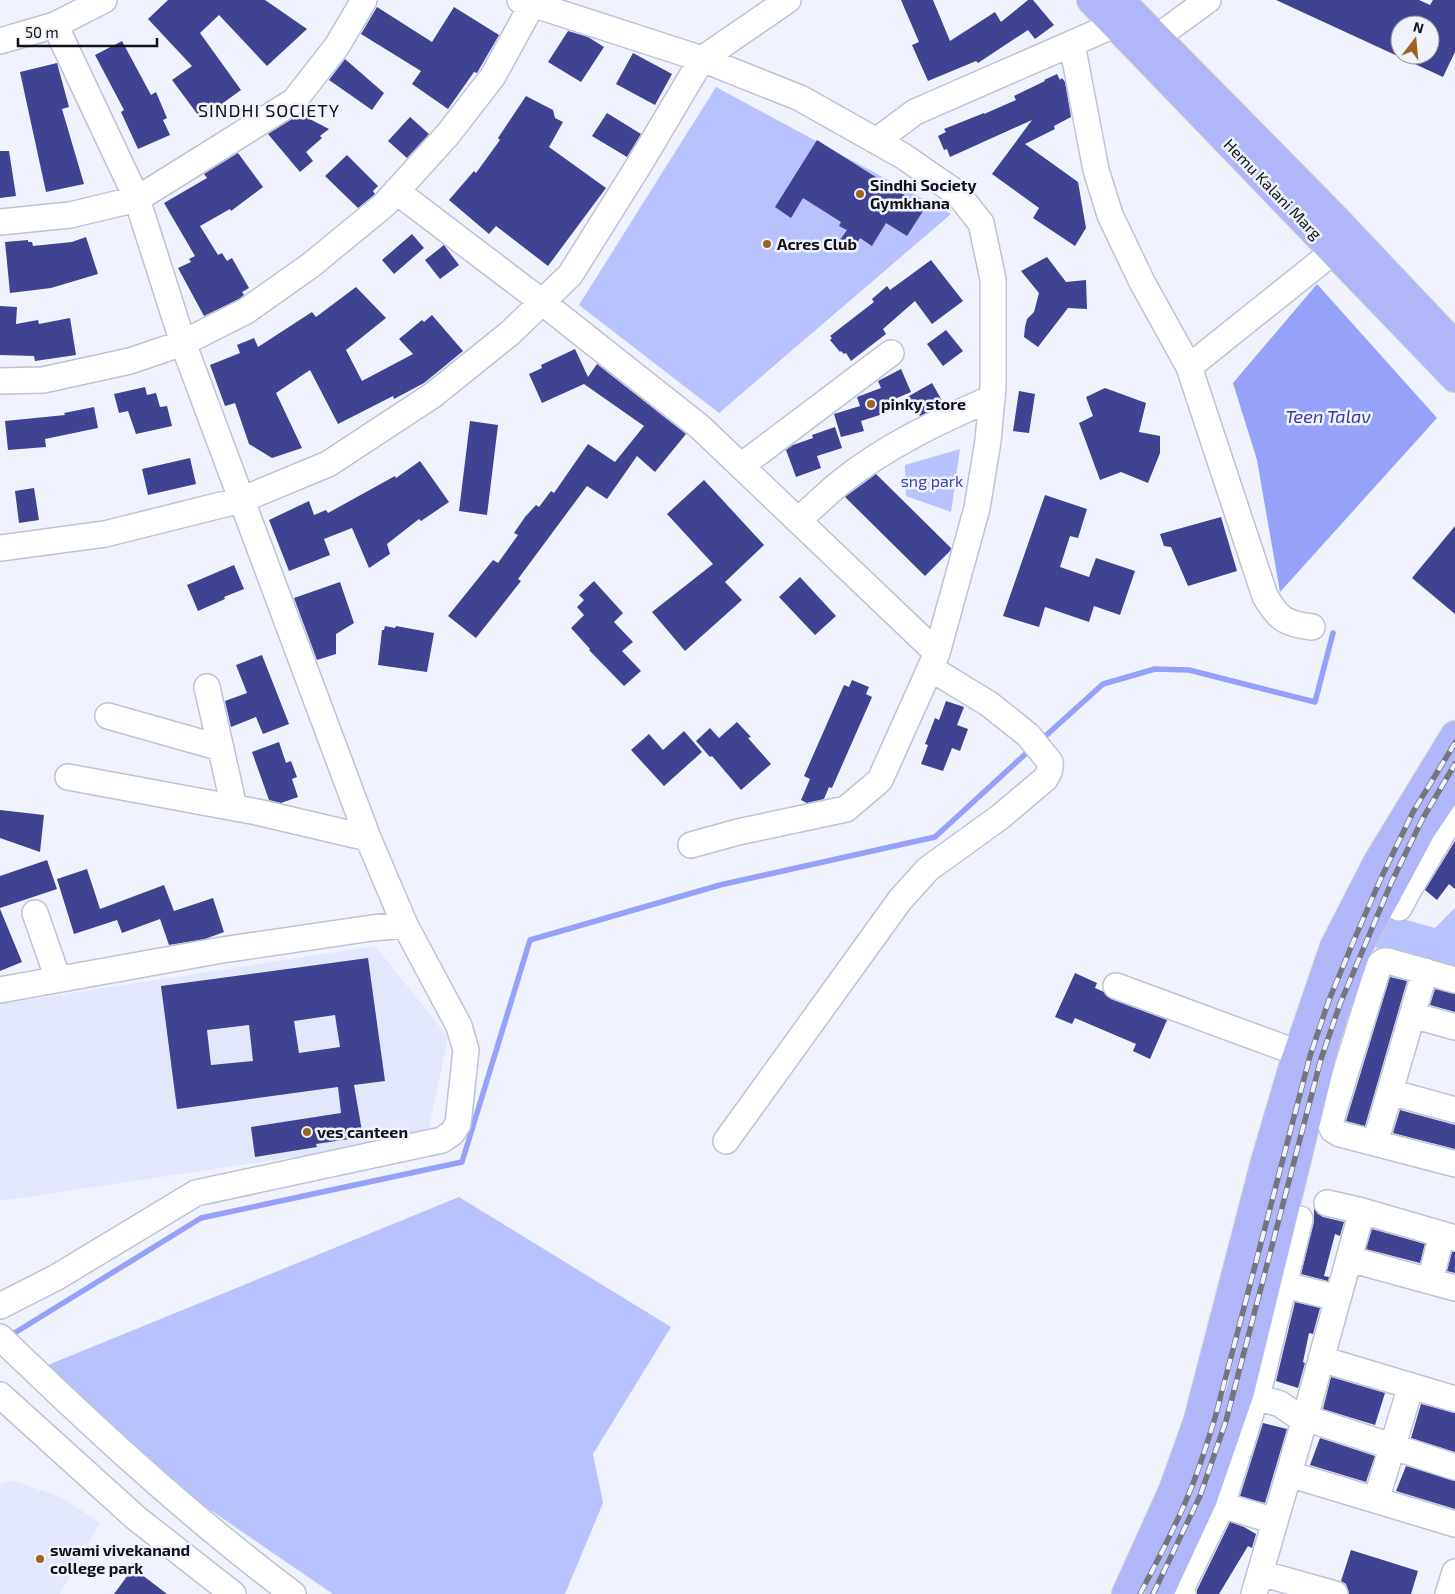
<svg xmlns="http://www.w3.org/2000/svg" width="1455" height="1594" font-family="'Exo 2',sans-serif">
  <rect width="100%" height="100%" fill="#f0f2fd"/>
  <!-- built -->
  <path fill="#e3e7fc" d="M375 946 448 1037 427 1137 0 1201V1004Z
    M12 1480 63 1498 100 1523 60 1594H0V1484Z"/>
  <!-- green -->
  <path fill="#b8c2ff" d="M716 87 951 214 719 413 579 305Z
    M960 449 951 512 906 496 905 465Z
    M1455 908V970L1370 946 1389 915 1435 928Z
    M459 1197 671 1327 593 1454 603 1503 565 1594H333L168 1481 48 1365Z"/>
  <!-- water -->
  <path fill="#96a1f9" d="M1317 284 1437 418 1280 592 1257 460 1233 383Z"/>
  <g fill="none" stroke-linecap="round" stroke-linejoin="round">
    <!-- stream -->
    <path stroke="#96a1f9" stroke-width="5.5" d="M1041 740 1103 684 1155 669 1189 670 1315 702 1333 633
      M8 1337 201 1218 462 1162 530 940 720 885 935 837 1032 748"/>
  </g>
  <!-- building -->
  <path fill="#3f4391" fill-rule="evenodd" d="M168 0H265L307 29 267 66 219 15 200 33 241 90 201 119 172 80 192 66 148 19Z
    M901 0H933L950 41 995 12 1001 22 1028 0H1033L1054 25 1035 39 1028 30 978 63 976 61 928 81 912 45 919 42Z
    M1276 0H1419L1430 5 1433 0H1455V52L1443 77ZM1400 25H1430V55H1400Z
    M377 7 432 42 454 7 499 35 477 73 474 72 448 109 412 84 421 71 361 34Z
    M568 31 588 37 604 47 581 82 548 62Z
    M122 41 151 95 156 92 167 118 163 120 170 135 138 149 121 112 124 110 95 55Z
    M633 53 672 74 655 105 616 84Z
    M345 59 384 93 372 110 329 80Z
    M57 63 69 107 62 109 84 184 46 192 20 72Z
    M1057 74 1060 80 1062 78 1065 82 1071 117 1054 126 1055 129 1025 144 1078 182 1086 228 1075 246 1033 218 1039 208 992 174 1032 120 950 157 947 149 944 150 938 136 946 132 944 129 984 113V114L1016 100 1014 96 1045 81 1044 80Z
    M526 96 553 110 555 118 563 122 549 147 606 188 548 266 496 226 489 234 449 200 474 171 476 173 500 140 498 138Z
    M607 113 641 134 627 157 592 136Z
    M300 114 329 129 320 136 322 138 306 152 313 161 300 172 268 134Z
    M410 117 429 134 407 158 388 141Z
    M817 140 925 208 907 236 886 223 872 246 860 238 854 248 840 240 847 230 839 226 841 222 803 198 791 218 775 207Z
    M0 151H9L16 196 0 198Z
    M238 153 263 187 231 211 230 209 200 226 218 255 222 253 227 261 232 258 249 288 242 292 244 295 239 299 204 316 178 268 191 262 189 259 195 256 164 203 207 178 204 174Z
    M347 155 378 186 373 191 375 194 374 195 358 208 325 176Z
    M412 234 424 248 394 274 382 260Z
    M86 237 98 274 51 288 10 293 5 242 28 240V242H32L33 246 72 242Z
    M444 245 459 265 440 279 425 260Z
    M1047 257 1066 282 1086 280 1087 309 1068 308 1038 347 1024 337 1025 327 1027 319 1034 312 1039 293 1021 271Z
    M931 260 963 301 932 324 915 301 883 329 886 334 851 361 846 353 844 354 841 351 840 352 830 340 832 338 830 336 874 302 872 299 887 286 890 290Z
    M356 287 386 318 346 350 362 381 413 354 399 339 422 320 424 322 432 315 463 351 424 383 394 399 393 396 338 424 310 370 276 393 302 448 272 458 249 444 235 403 225 406 210 365 240 353 237 345 254 338 258 347 312 312 316 317Z
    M0 306 17 307 16 324 38 320 39 324 70 318 76 355 35 361 34 356 0 355Z
    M946 330 963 351 943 366 927 344Z
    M575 349 588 377 597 364 686 434 655 472 637 456 607 499 587 486 518 579 521 581 476 638 448 616 493 560 498 563 518 535 514 533 525 517 536 505 539 507 551 491 554 493 588 444 615 462 644 426 584 384 542 403 529 374 542 368 541 365Z
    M901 369 911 392 883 404 886 413 861 421 864 431 841 437 834 414 860 406 857 397 881 388 878 381Z
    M932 383 944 404 920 416 909 396Z
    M145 387 147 395 156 393 160 407 167 406 172 426 136 434 128 411 119 413 114 394Z
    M1105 388 1146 403 1139 432 1160 436V453L1148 483 1121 472 1100 480 1079 423 1093 416 1086 397Z
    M1019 391 1035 394 1029 433 1013 431Z
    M94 407 98 428 45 439 46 447 8 450 5 421 65 415 64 413Z
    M470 421 498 425 487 515 459 511Z
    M835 427 842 448 817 456 821 468 796 477 786 450 793 445 813 438 812 435Z
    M190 458 196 484 148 495 142 469Z
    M420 461 449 502 421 521 419 519 387 544 390 554 369 568 352 528 324 539 330 555 289 571 269 520 309 501 314 515 326 510 328 513 395 476 396 478Z
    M876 474 951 548 950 551 925 576 845 497Z
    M704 480 764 545 725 582 742 600 685 651 652 612 713 564 667 514Z
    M34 488 39 520 19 523 15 491Z
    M1045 495 1087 509 1078 538 1070 536 1060 567 1089 577 1096 558 1135 571 1120 615 1094 606 1089 622 1045 607 1039 627 1003 616Z
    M1221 517 1237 571 1188 586 1171 547 1164 546 1160 534Z
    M1455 526V614L1412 578Z
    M234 565 244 589 224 597 225 599 198 611 187 585Z
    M800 577 836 616 815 635 779 597Z
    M594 581 623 613 614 622 633 642 622 651 641 671 624 686 589 650 590 649 571 628 584 615 577 607 584 600 579 595Z
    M340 582 354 623 336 634V654L317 660 294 598Z
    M385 626 395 628 396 626 434 633 427 672 378 665 382 630H384Z
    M262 655 289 724 263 734 256 717 231 727 225 701 247 693 236 665Z
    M852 680 869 687 866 694 872 697 832 788 829 787 824 799 807 803 801 800 810 779 804 776 844 685 849 687Z
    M946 701 964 707 957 725 968 729 960 751 952 748 943 771 921 764 928 745 925 744 935 718 939 720Z
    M737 722 751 737 748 738 771 764 741 790 712 756 710 757 696 741 710 728 719 738Z
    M684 731 702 752 664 786 631 750 649 734 663 750Z
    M279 742 286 763 291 761 297 777 292 779 298 797 281 803 269 800 252 752Z
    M0 810 44 815 40 852 0 838Z
    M1455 841V889L1449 884 1437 900 1425 890Z
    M47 860 57 889 0 908V876Z
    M87 869 100 909 164 885 174 911 213 898 224 932 205 939 169 945 160 919 122 933 117 920 74 934 57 879Z
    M0 909 22 962 0 971Z
    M368 958 385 1081 354 1085 363 1137 316 1144 317 1147 255 1157 251 1127 341 1113 338 1087 177 1109 161 986ZM335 1015 340 1047 299 1053 294 1021ZM249 1025 253 1061 211 1065 207 1030Z
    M1075 973 1097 983 1095 988 1104 992 1111 999 1167 1020 1150 1059 1133 1051 1136 1044 1075 1018 1072 1024 1055 1017Z
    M1390 977 1407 981 1365 1126 1346 1121Z
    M1435 989 1455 994V1012L1430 1005Z
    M1400 1110 1455 1125V1149L1393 1133Z
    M1314 1209 1318 1214 1323 1217 1344 1222 1340 1236 1335 1234 1324 1276 1329 1277 1328 1281 1301 1274 1314 1222Z
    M1372 1229 1425 1244 1420 1263 1366 1249Z
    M1452 1252H1455V1273L1447 1271Z
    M1295 1302 1320 1308 1313 1334 1309 1333 1303 1362 1305 1363 1298 1388 1276 1381Z
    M1331 1377 1385 1393 1375 1425 1323 1409Z
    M1421 1404 1455 1413V1452L1411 1438Z
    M1263 1423 1287 1429 1265 1503 1240 1496Z
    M1320 1438 1375 1456 1366 1482 1310 1465Z
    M1406 1466 1455 1481V1509L1396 1491Z
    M1230 1522 1244 1527 1256 1534 1252 1548 1248 1546 1219 1594H1197V1590Z
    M1351 1550 1418 1571 1411 1594H1349L1346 1584 1341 1581Z
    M133 1568 167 1594H114Z"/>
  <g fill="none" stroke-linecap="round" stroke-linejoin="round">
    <!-- minor casing -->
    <g stroke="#bfc2d5" stroke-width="28">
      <path id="minor" d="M520 0 702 59 800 98 903 156 958 194 981 223 993 279V387L988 441 977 508 937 653 880 780 846 809 738 832 691 845
        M1156 38 1208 0
        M0 41 55 25 104 0
        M1072 44 1096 170 1110 215 1142 282 1189 367
        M876 141 915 112 1114 25 1131 17
        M396 191 542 302 700 427 937 653
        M0 222 70 215 137 199 294 101 337 46 364 0
        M0 381 43 380 130 361 183 343 246 311 311 265 384 205 449 133 493 76 533 3 537 0
        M741 466 891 353
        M798 520C813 508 826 494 841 482 886 446 939 421 992 398
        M0 548 105 534 241 500 328 464 433 395 510 333 570 275 639 165 702 59 788 0
        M1312 627C1286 624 1278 619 1265 596L1189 367 1349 239
        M207 687 234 807
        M108 716 221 748
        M68 777 257 812 368 838
        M1399 908 1408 891 1455 812
        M35 913 58 979
        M1455 980 1388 961H1384L1379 965 1330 1123 1333 1130 1340 1134 1455 1164
        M1116 986 1298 1053
        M0 990 222 950 372 928 405 925
        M1412 1015 1455 1027
        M1390 1092 1455 1110
        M726 1141 900 900 928 869 1000 817 1045 779C1049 773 1051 769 1050 762L1028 735 989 704 930 668
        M1375 1143 1425 971
        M1327 1203 1362 1211
        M1349 1259 1455 1288
        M1268 1281 1338 1298
        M1430 1281 1442 1234
        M0 1306 57 1277 196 1193 442 1140 452 1133 458 1124 466 1050 459 1026 405 925 368 838 183 343 137 199 55 25
        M0 1337C93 1427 189 1516 293 1594
        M1321 1359 1455 1399
        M1208 1382 1280 1404 1296 1415 1455 1467
        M0 1395 136 1518 233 1594
        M1257 1397 1300 1219
        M1289 1474 1455 1524
        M1205 1500 1275 1521
        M1376 1500 1411 1386
        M1260 1573 1335 1594
        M1183 1594 1181 1589 1222 1505 1251 1413
        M1254 1594 1305 1418 1362 1211 1455 1238
        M1448 1594 1455 1572"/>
    </g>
    <!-- major casing -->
    <g stroke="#cfd0d1" stroke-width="30">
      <path id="major" d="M1091 0 1455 378
        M1120 0 1331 214 1455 345
        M1126 1594 1173 1490 1198 1420 1265 1162 1292 1070 1334 947 1378 861 1455 735
        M1159 1594 1203 1499 1240 1392 1327 1036 1356 952 1422 829 1455 780"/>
    </g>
    <!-- minor -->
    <use href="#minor" stroke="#fff" stroke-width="25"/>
    <!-- major -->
    <use href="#major" stroke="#b0b6f9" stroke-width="28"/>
    <!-- rail casing -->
    <g stroke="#74757d" stroke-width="5.5">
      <path id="rail" d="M1140 1594C1158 1560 1176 1526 1190 1491 1200 1467 1207 1443 1215 1418L1310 1056 1329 1000 1354 940 1382 876 1413 812 1455 743
        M1153 1594 1200 1496 1226 1421 1321 1059 1340 1004 1392 881 1423 818 1455 764"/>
    </g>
    <!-- rail -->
    <use href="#rail" stroke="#f0f2fd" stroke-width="4" stroke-dasharray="11" stroke-linecap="butt"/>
  </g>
  <!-- markers -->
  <g fill="#9b641f" stroke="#f0f2fd" stroke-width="2">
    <circle cx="860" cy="194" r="5"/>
    <circle cx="767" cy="244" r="5"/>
    <circle cx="871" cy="404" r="5"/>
    <circle cx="307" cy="1132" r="5"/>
    <circle cx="40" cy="1559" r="5"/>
  </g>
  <g text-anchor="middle" stroke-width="5" stroke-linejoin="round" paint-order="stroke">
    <!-- poi labels -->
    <g font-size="16" font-weight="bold" fill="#111218" stroke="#f0f2fd" text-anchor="start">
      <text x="870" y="191">Sindhi Society<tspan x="870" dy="18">Gymkhana</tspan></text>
      <text x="777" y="250">Acres Club</text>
      <text x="881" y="410">pinky store</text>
      <text x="317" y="1138">ves canteen</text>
      <text x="50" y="1556">swami vivekanand<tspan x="50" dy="18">college park</tspan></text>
    </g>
    <!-- street labels -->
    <g font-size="16" fill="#111218" stroke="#f0f2fd">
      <text transform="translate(1273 189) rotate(46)" y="6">Hemu Kalani Marg</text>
    </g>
    <!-- park labels -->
    <g font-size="16" fill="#4040a5" stroke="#f0f2fd">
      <text x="932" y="487">sng park</text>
    </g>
    <!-- neighbourhood labels -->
    <g font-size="18" letter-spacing="1" fill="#111218" stroke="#f0f2fd">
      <text x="269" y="117">SINDHI SOCIETY</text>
    </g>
    <!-- water labels -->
    <g font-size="18" font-style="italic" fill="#3b3b9e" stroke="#f0f2fd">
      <text x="1328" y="423">Teen Talav</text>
    </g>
  </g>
  <!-- north arrow -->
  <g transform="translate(1415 40) rotate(16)"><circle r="24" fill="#f0f2fd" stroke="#9798a1"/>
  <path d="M0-4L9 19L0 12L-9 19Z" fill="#9b641f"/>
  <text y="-8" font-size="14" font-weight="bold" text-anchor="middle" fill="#111218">N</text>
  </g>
  <!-- scale -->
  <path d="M18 38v8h139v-8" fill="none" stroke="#111218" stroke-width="2.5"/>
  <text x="25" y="38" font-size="15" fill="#111218" stroke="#f0f2fd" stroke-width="4" paint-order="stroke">50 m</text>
</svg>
